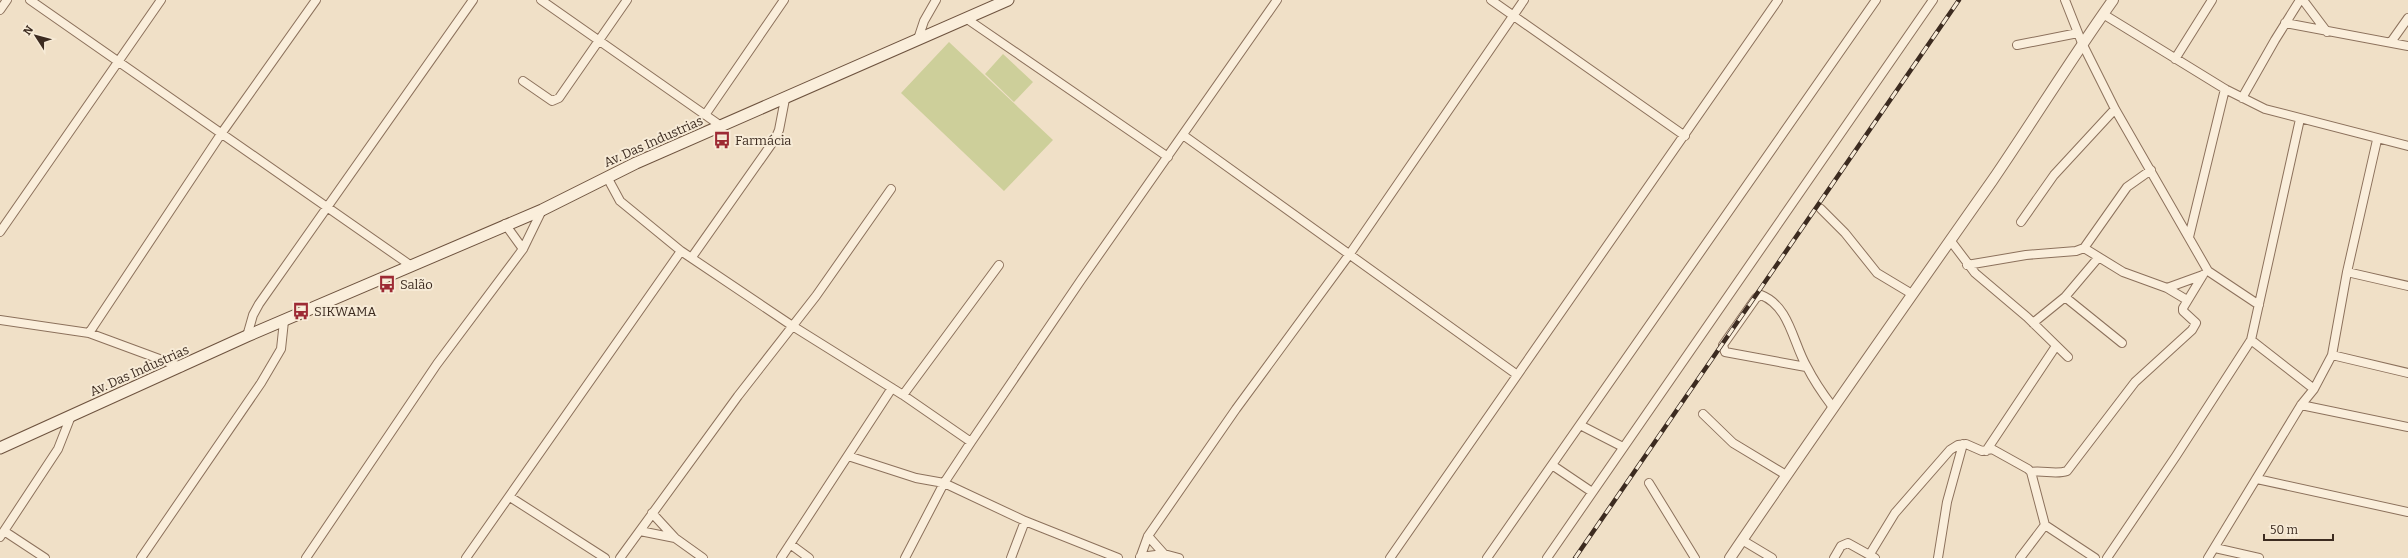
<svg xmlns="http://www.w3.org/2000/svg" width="2408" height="558" font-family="Bitter,serif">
  <rect width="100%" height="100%" fill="#f0e0c7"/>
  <!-- green -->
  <path fill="#cdcf9a" d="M949 42 1053 140 1004 191 901 93Z
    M1003 54 1033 82 1014 102 985 74Z"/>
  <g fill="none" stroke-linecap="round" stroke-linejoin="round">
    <!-- minor casing -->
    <g stroke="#8c715c" stroke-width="10">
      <path id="minor" d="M30 0 410 265
        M541 0 721 126
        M1491 0 1685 136
        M2065 0 2082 43 2115 109 2208 271 2259 305
        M2303 0 2327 32
        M0 10 7 0
        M2103 14 2225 89 2265 109 2408 146
        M967 19 1168 157
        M2285 23 2408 46
        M918 39 924 21 936 0
        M2391 42 2408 18
        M2017 45 2078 33
        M2175 59 2212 0
        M523 81 552 101 559 98 627 0
        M2242 98 2275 40 2300 0
        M705 115 784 0
        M1183 135 1516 374
        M607 177 620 201 681 251 791 325 903 395 971 442
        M1821 209 1845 233 1877 273 1912 294
        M2021 222 2054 175 2115 109
        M505 224 523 249
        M0 232 161 0
        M2189 237 2225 89
        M1950 240 1975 273 2027 317 2068 357
        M2084 248 2123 272 2167 288 2203 275
        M692 257 775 139 779 130 785 99
        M1967 265 2026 255 2076 251 2084 248 2127 187 2151 170
        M2347 272 2408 286
        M2167 288 2187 300
        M2065 297 2122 343
        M0 320 89 333 181 367
        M2033 323 2065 297 2098 258
        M89 333 221 134 316 0
        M247 336 253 315 259 304 473 0
        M2251 340 2314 389
        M2332 355 2408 373
        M1806 367 1725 352 1723 345 1756 298 1761 295C1790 306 1793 344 1807 367 1814 381 1823 394 1832 406
        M903 395 999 265
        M2301 405 2408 427
        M1703 414 1733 443 1786 475
        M1580 425 1623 447
        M1986 451 2056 346
        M848 456 916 478 944 483 1025 521 1118 558
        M1552 465 1592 492
        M2031 472C2043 470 2056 475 2067 471L2135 382 2192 330 2196 323 2183 311V308L2203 275
        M2257 479 2408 512
        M1649 483 1695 558
        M510 497 605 558
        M652 513 675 538 703 558
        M4 531 45 558
        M640 531 675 538
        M1148 536 1164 554
        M0 537 58 449 71 416
        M1742 540 1772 558
        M790 544 809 558
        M2215 548 2259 558
        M1870 554 1895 513 1950 450 1958 445 1966 444 1982 451 1992 449 2028 469 2031 472 2045 525 2095 558
        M1140 557 1164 554 1179 558
        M141 558 261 383 281 349 284 321
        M306 558 437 364 523 249 542 210
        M466 558 681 251
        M620 558 738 396 816 296 891 189
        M781 558 892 388
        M905 558 944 483 971 442 1081 280 1277 0
        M1011 558 1025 521
        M1140 558 1148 536 1236 409 1349 255 1524 0
        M1390 558 1778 0
        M1487 558 1876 0
        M1547 558 1933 0
        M1834 558 1841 546 1848 543 1875 558
        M1938 558 1947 502 1963 444
        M2020 558 2045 525
        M2107 558 2176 456 2251 340 2300 119
        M2208 558 2301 405 2314 389 2332 355 2347 272 2377 140"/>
    </g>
    <!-- tertiary casing -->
    <g stroke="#8c715c" stroke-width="12">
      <path id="tertiary" d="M1730 558C1816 431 1904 306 1992 181 2033 121 2071 59 2113 0"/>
    </g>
    <!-- secondary casing -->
    <g stroke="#6e533f" stroke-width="13">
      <path id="secondary" d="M0 448 247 336 542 210 636 163 1008 0"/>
    </g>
    <!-- minor -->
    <use href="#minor" stroke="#faeedb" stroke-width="8"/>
    <!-- tertiary -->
    <use href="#tertiary" stroke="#faeedb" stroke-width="10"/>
    <!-- secondary -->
    <use href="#secondary" stroke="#faeedb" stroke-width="11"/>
    <!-- rail casing -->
    <g stroke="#3c2b20" stroke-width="4.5">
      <path id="rail" d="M1575 558 1959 0"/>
    </g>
    <!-- rail -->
    <use href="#rail" stroke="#f7ebd7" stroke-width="3" stroke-dasharray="9" stroke-linecap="butt"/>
  </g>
  <!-- icons -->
  <defs>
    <g id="bus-bare" transform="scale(1.38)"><path d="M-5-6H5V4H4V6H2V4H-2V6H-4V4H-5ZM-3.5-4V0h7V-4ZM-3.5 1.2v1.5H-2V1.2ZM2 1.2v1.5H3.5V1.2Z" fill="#9d2a34" stroke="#f7ebd7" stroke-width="2.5" paint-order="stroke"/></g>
  </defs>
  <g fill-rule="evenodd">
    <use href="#bus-bare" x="722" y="140"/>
    <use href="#bus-bare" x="387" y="284"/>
    <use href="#bus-bare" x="301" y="311"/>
  </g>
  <g text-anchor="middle" stroke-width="4" stroke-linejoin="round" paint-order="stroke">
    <!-- poi labels -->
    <g font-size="13" fill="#3c2b20" stroke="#f7ebd7" text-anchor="start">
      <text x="735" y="145">Farmácia</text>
      <text x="400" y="289">Salão</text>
      <text x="314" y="316">SIKWAMA</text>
    </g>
    <!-- street labels -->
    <g font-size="13" fill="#3c2b20" stroke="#f7ebd7">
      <text transform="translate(653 141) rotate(-24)" y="5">Av. Das Industrias</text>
      <text transform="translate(139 370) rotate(-24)" y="5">Av. Das Industrias</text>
    </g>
  </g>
  <!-- north arrow -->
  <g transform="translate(36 36) rotate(306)" stroke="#f7ebd7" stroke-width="3" paint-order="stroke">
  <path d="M0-3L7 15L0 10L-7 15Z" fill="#3c2b20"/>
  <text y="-6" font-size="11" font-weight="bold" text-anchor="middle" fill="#3c2b20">N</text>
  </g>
  <!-- scale -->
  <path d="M2264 534v6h69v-6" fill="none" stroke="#3c2b20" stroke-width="2"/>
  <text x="2270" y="534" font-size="12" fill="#3c2b20" stroke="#f7ebd7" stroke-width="3" paint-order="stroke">50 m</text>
</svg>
